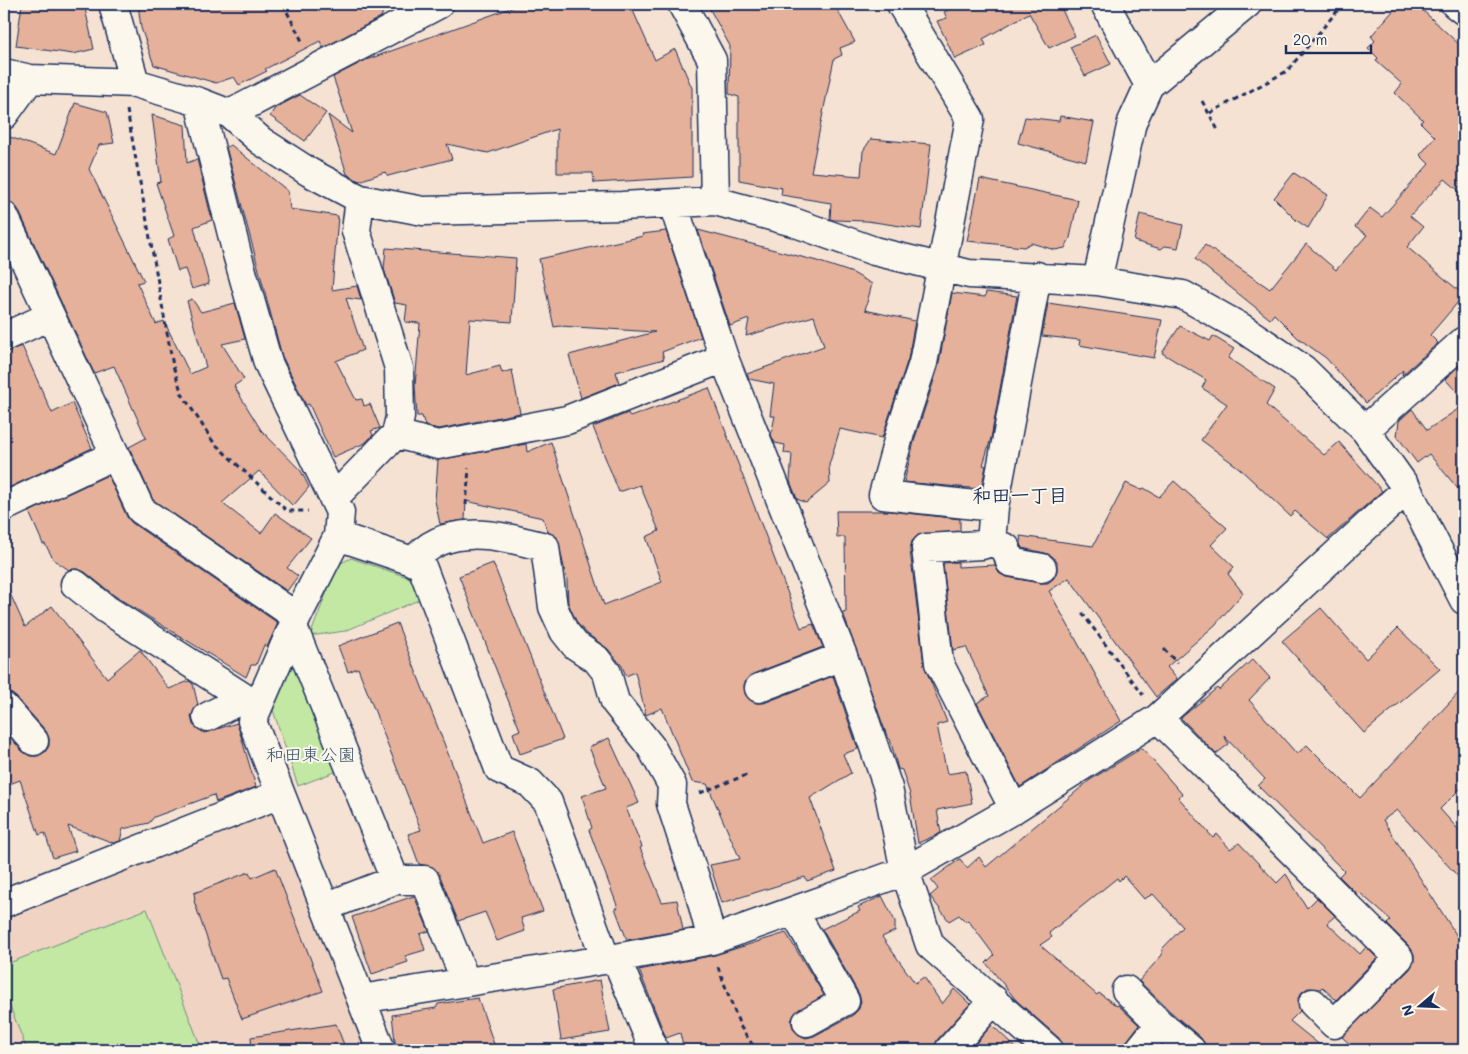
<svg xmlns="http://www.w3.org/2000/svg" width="1468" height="1054" font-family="Mali,'Klee One',sans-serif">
  <rect width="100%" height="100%" fill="#f5e2d3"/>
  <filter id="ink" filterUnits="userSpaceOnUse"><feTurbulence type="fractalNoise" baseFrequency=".02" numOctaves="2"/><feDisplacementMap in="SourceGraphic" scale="10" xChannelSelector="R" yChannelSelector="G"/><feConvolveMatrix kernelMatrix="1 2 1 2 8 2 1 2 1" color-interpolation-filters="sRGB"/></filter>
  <g filter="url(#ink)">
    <!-- built -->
    <path fill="#f0d3c2" d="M276 805 369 1050H4V915Z"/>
    <!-- green -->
    <path fill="#c2e8a3" stroke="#6e8c80" d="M351 558 410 578 421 599 345 631 310 636 337 565Z
      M296 658 340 770 298 786 271 704Z
      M147 909 202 1050H27L4 991V965Z"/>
    <!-- building -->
    <path fill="#e6b19a" stroke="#1b2f5e" d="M22 4H84L94 49 73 54 16 46Z
      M138 4H386L381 17 323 48 320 41 265 69 267 71 239 85 234 77 216 83 154 65 141 28Z
      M522 4H630L655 60 675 49 692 88V177L594 183 593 173H557V129L488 153 447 144 452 159 388 176 385 172 359 181 347 174 328 115 352 133 333 77 366 60Z
      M707 4H834L855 42 840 48 842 55 834 59 811 172 861 176 863 151 871 139 931 144 921 229 867 221 834 220 830 219 831 203 781 195 782 188 739 180V97L729 94 730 46Z
      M960 4H1059L1075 36 1049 48 1029 13 983 39 986 45 955 59 937 21 947 18 944 12Z
      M1399 4H1416L1464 49V195L1445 179 1410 216 1423 227 1407 247 1464 295 1430 335 1438 343 1402 375 1403 370 1366 403 1326 358 1298 338 1274 314 1270 319 1195 259 1205 245 1270 289 1306 244 1336 270 1367 235 1355 227 1370 208 1382 217 1429 164 1420 155 1435 137 1420 122 1423 120 1395 93 1402 84 1376 61 1378 58 1368 48 1375 41 1371 36Z
      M1096 35 1111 64 1085 76 1070 47Z
      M300 95 326 113 305 141 270 116 275 108Z
      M75 103 107 112 114 143 99 145 89 169 144 281 137 283 156 324 164 321 190 374 206 367 187 301 192 299 201 312 235 303 245 339 222 344 244 379 234 386 261 430 301 471 309 487 293 506 259 471 222 503 261 533 275 513 311 538 287 568 298 576 287 591 153 500 129 447 146 438 114 366 94 373 18 209 13 203 4 201V153L10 137 56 154Z
      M152 115 185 125 187 163 197 159 212 220 194 227 209 284 192 289 185 269 178 271 168 239 174 236 156 183 161 182Z
      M1060 116 1094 122 1086 161 1018 143 1025 117 1059 121Z
      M231 145 288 191 290 209 338 216 332 290 357 286 361 300 346 298 363 350 336 361 356 400 362 399 364 406 370 404 380 428 371 431 373 435 365 443 333 457 309 404 306 405 282 356 226 147Z
      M1294 173 1328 195 1308 228 1296 220 1274 198Z
      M980 179 1078 200 1070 238 1065 248 1055 250 1031 243 1024 247 967 241Z
      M1140 214 1183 225 1178 248 1165 246 1161 249 1134 241Z
      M698 230 817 261 853 273 872 284 865 310 915 321 908 359 882 438 840 429 829 465 830 483 806 503 797 499 790 481 792 454 784 453 785 445 775 443 771 435 775 416H770L774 384 749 379 747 374 824 346 814 316 746 336 749 319 730 326Z
      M666 231 701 337 662 352 664 359 616 372 619 383 581 398 569 355 655 332 560 326 554 327 539 259 643 236 642 234Z
      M386 248 516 258 512 322 470 319 466 375 500 366 502 373 512 370 520 413 439 429 425 426 422 416H417L415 386 420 323 405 322 407 305 395 303 384 269Z
      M986 292 1017 296 991 438 983 465 986 466 981 489 904 482 915 438 938 368 952 293 985 297Z
      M1048 303 1162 320 1154 358 1079 345 1080 340 1042 336Z
      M1180 326 1210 341 1213 336 1234 349 1228 358 1275 389 1266 405 1324 455 1339 442 1382 491 1328 539 1295 511 1290 516 1238 467 1201 440 1227 404 1202 388 1206 380 1162 353Z
      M22 346 52 413 72 403 92 448 4 490V352Z
      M1461 364 1464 367V400L1445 379Z
      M709 388 801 628 813 624 823 647 753 674 747 679 744 685 745 694 750 700 756 703H764L833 676 858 749 843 754 851 773 810 798 836 871 807 881 805 877 722 903 710 865 740 859 707 784 692 782 662 708 646 715 635 672 626 676 622 666 608 649 586 633 577 623 568 603 567 580 557 537 548 532 543 518 466 501 465 520 440 524 435 501 438 460 526 444 527 452 551 442 604 605 662 582 646 537 659 531 640 485 619 492 593 427 628 413 630 417Z
      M1464 405V496L1429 454 1417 463 1397 436 1399 421 1412 409 1427 430Z
      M108 475 127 517 132 523 278 623 267 647 264 645 256 665H251L246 677 115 596 85 572 77 569 69 570 54 560 45 544H43L29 512Z
      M1174 481 1227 528 1211 545 1234 567 1228 574 1243 593 1215 625 1167 667 1177 679 1156 697 1069 578 1049 591 1121 721 1020 787 977 703 989 696 966 647 953 650 943 563 958 562V567L995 565 999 573 1007 577 1039 583H1048L1054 578 1057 571V562L1052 556 1045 553 1022 548 1020 536 1093 546 1126 483 1141 490 1144 488 1159 497Z
      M836 511H889L960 519V531L918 535 912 541 910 550 924 665 947 722 937 725 947 774 966 771 972 803 937 810 941 833 918 843 910 794 902 770 898 769 890 739H888L843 613 846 612 845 537 837 538Z
      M493 563 563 739 520 754 513 733 520 730 459 576Z
      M4 580 25 627 52 606 107 678 140 650 169 689 189 681 193 684 198 705 191 716 193 725 204 733 237 723 256 787 216 802 214 795 154 817 149 823 123 829 120 841 114 843 68 826 76 851 53 858 45 833 39 835 20 780 4 786V730L22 751 30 756H38L45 752 49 746V738L46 731 16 697 4 692Z
      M1321 608 1366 659 1398 628 1440 669 1364 733 1282 641Z
      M397 623 483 843 512 832 543 911 521 918 525 931 497 941 485 912 458 921 439 874 433 867 419 864 408 834 421 830 358 668 348 672 338 646Z
      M1253 659 1270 678 1249 700 1297 754 1307 745 1360 798 1464 687V785L1440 809 1464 836V883L1397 810 1383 820 1464 947V1050H1356L1342 1037 1410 969 1414 962V954L1410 947 1387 924 1391 920 1360 893 1358 895 1339 876 1344 871 1258 786 1265 779 1223 735 1229 744 1216 754 1181 718 1217 688 1219 690Z
      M609 738 639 803 626 808 642 847 640 848 662 902 677 900 683 930 627 940 615 908H618L589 830 592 828 582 796 606 788 589 747Z
      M1142 748 1182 794 1178 797 1213 838 1217 834 1230 849 1239 843 1277 883 1286 874 1307 908 1317 898 1335 916 1327 923 1360 954 1366 947 1377 958 1336 1000 1322 987 1320 989 1308 988 1302 992 1298 998 1300 1011 1290 1021 1326 1050H1206L1201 1038 1171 1012 1139 981 1162 955V949L1183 927 1153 894 1144 899 1124 876 1119 881 1117 878 1049 933 1052 937 1040 945 1097 995 1099 993 1117 1006 1118 1005 1139 1025 1127 1041 1124 1050H1064L1059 1038 1017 1001 986 963 994 955 968 920 966 922 959 915 949 921 930 896 938 889 931 880 960 859 967 868 979 857 986 867 1090 780Z
      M275 868 323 991 242 1019 226 978 221 979 194 901 195 900 194 893 249 872 252 878Z
      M414 896 429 931 420 934 425 950 405 956 408 962 372 974 352 917Z
      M882 896 895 921V931L882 937 915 983 924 977 942 1004 954 989 970 1004 937 1040 934 1050H684L680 1033 666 1038 639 970 715 955 786 933 824 995 794 1014 791 1021 794 1030 799 1035 806 1038 814 1036 853 1015 859 1009 861 1001 859 994 822 929 860 911 858 907Z
      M600 980 610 1032 561 1040 553 989Z
      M478 998 496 1050H396L392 1015 436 1008 438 1004Z
      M336 1024 346 1050H252L251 1037Z
      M992 1025 1018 1050H970Z"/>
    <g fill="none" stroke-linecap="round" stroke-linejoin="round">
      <!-- minor casing -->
      <g stroke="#1b2f5e" stroke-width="31">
        <path id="minor" d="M113 4 135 83
          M682 4 712 60 715 201
          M901 4 970 119 923 363 900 433 883 495 994 507
          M1105 4 1149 85
          M1455 4 1464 11
          M4 73 30 79 135 83 199 102 230 114 261 141 309 172 360 199 423 211 622 206 715 201 793 222 874 251 969 274 1097 281 1183 295 1242 328 1303 369 1365 430 1407 489 1464 600
          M199 102 237 254 268 363 340 512 338 536 297 617 252 721 381 1050
          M230 114 439 4
          M4 115 30 79
          M673 204 724 358 843 656 888 788 905 871 930 945 1049 1050
          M4 216 141 510 297 617
          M1037 276 994 507 991 542 1006 548 1010 562 1042 568
          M1097 281 1132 122 1149 85 1247 4
          M4 337 50 316
          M1365 430 1464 341
          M396 434 438 445 567 420 724 358
          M334 498 396 434 400 417 399 368 356 231 360 199
          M4 507 114 455
          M338 536 421 564 499 769 530 783 548 802 606 960
          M991 542 982 545 926 548 939 663 1014 809
          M413 562C445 520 502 536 545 547L553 607 564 631 575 645 596 659 607 673 615 702 651 747 672 785 671 804 698 887 712 940
          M75 584 106 609 257 706
          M293 627 395 880H425L466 982
          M759 688 843 656
          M4 707 34 741
          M207 717 244 698
          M1158 718 1399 958 1334 1024 1313 1003
          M4 903 280 794
          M325 907 395 880
          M794 912 845 1001 807 1022
          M616 958 654 1050
          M1126 990 1160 1024
          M361 999 616 958 712 940 905 871 1014 809 1158 718 1407 489
          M949 1050 994 1000
          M1139 1050 1160 1024 1191 1050"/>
      </g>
      <!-- path -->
      <path stroke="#1b2f5e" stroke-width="3" stroke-dasharray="5 4" stroke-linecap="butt" d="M283 4 303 43
        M1202 101 1218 130
        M127 110 173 366 182 394 214 443 287 511H308
        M1210 113 1287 71 1343 4
        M466 505 469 468
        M1082 613 1143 695
        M1164 649 1177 663
        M700 793 749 774
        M718 967 740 1026 756 1050"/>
      <!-- minor -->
      <use href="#minor" stroke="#fbf7ec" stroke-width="28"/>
    </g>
  </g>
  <g text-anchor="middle" stroke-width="4" stroke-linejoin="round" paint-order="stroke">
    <!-- park labels -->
    <g font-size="18" fill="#3c546c" stroke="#fbf7ec">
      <text x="311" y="761">和田東公園</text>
    </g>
    <!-- neighbourhood labels -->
    <g font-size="19" font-weight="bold" fill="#1b2f5e" stroke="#fbf7ec">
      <text x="1020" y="502">和田一丁目</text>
    </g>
  </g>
  <!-- margin -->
  <rect width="1468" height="1054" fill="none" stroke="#fbf7ec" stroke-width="20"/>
  <rect x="10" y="10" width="1448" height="1034" fill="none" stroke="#1b2f5e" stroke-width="2" filter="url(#ink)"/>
  <!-- north arrow -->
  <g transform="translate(1420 1006) rotate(251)" stroke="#fbf7ec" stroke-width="4" paint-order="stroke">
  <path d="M0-4L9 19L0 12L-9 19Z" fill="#1b2f5e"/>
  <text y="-8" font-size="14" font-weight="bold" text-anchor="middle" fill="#1b2f5e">N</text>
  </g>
  <!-- scale -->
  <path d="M1286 45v8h85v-8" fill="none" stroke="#1b2f5e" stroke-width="2.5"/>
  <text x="1293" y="45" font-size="15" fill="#1b2f5e" stroke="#fbf7ec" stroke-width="4" paint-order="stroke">20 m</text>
</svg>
